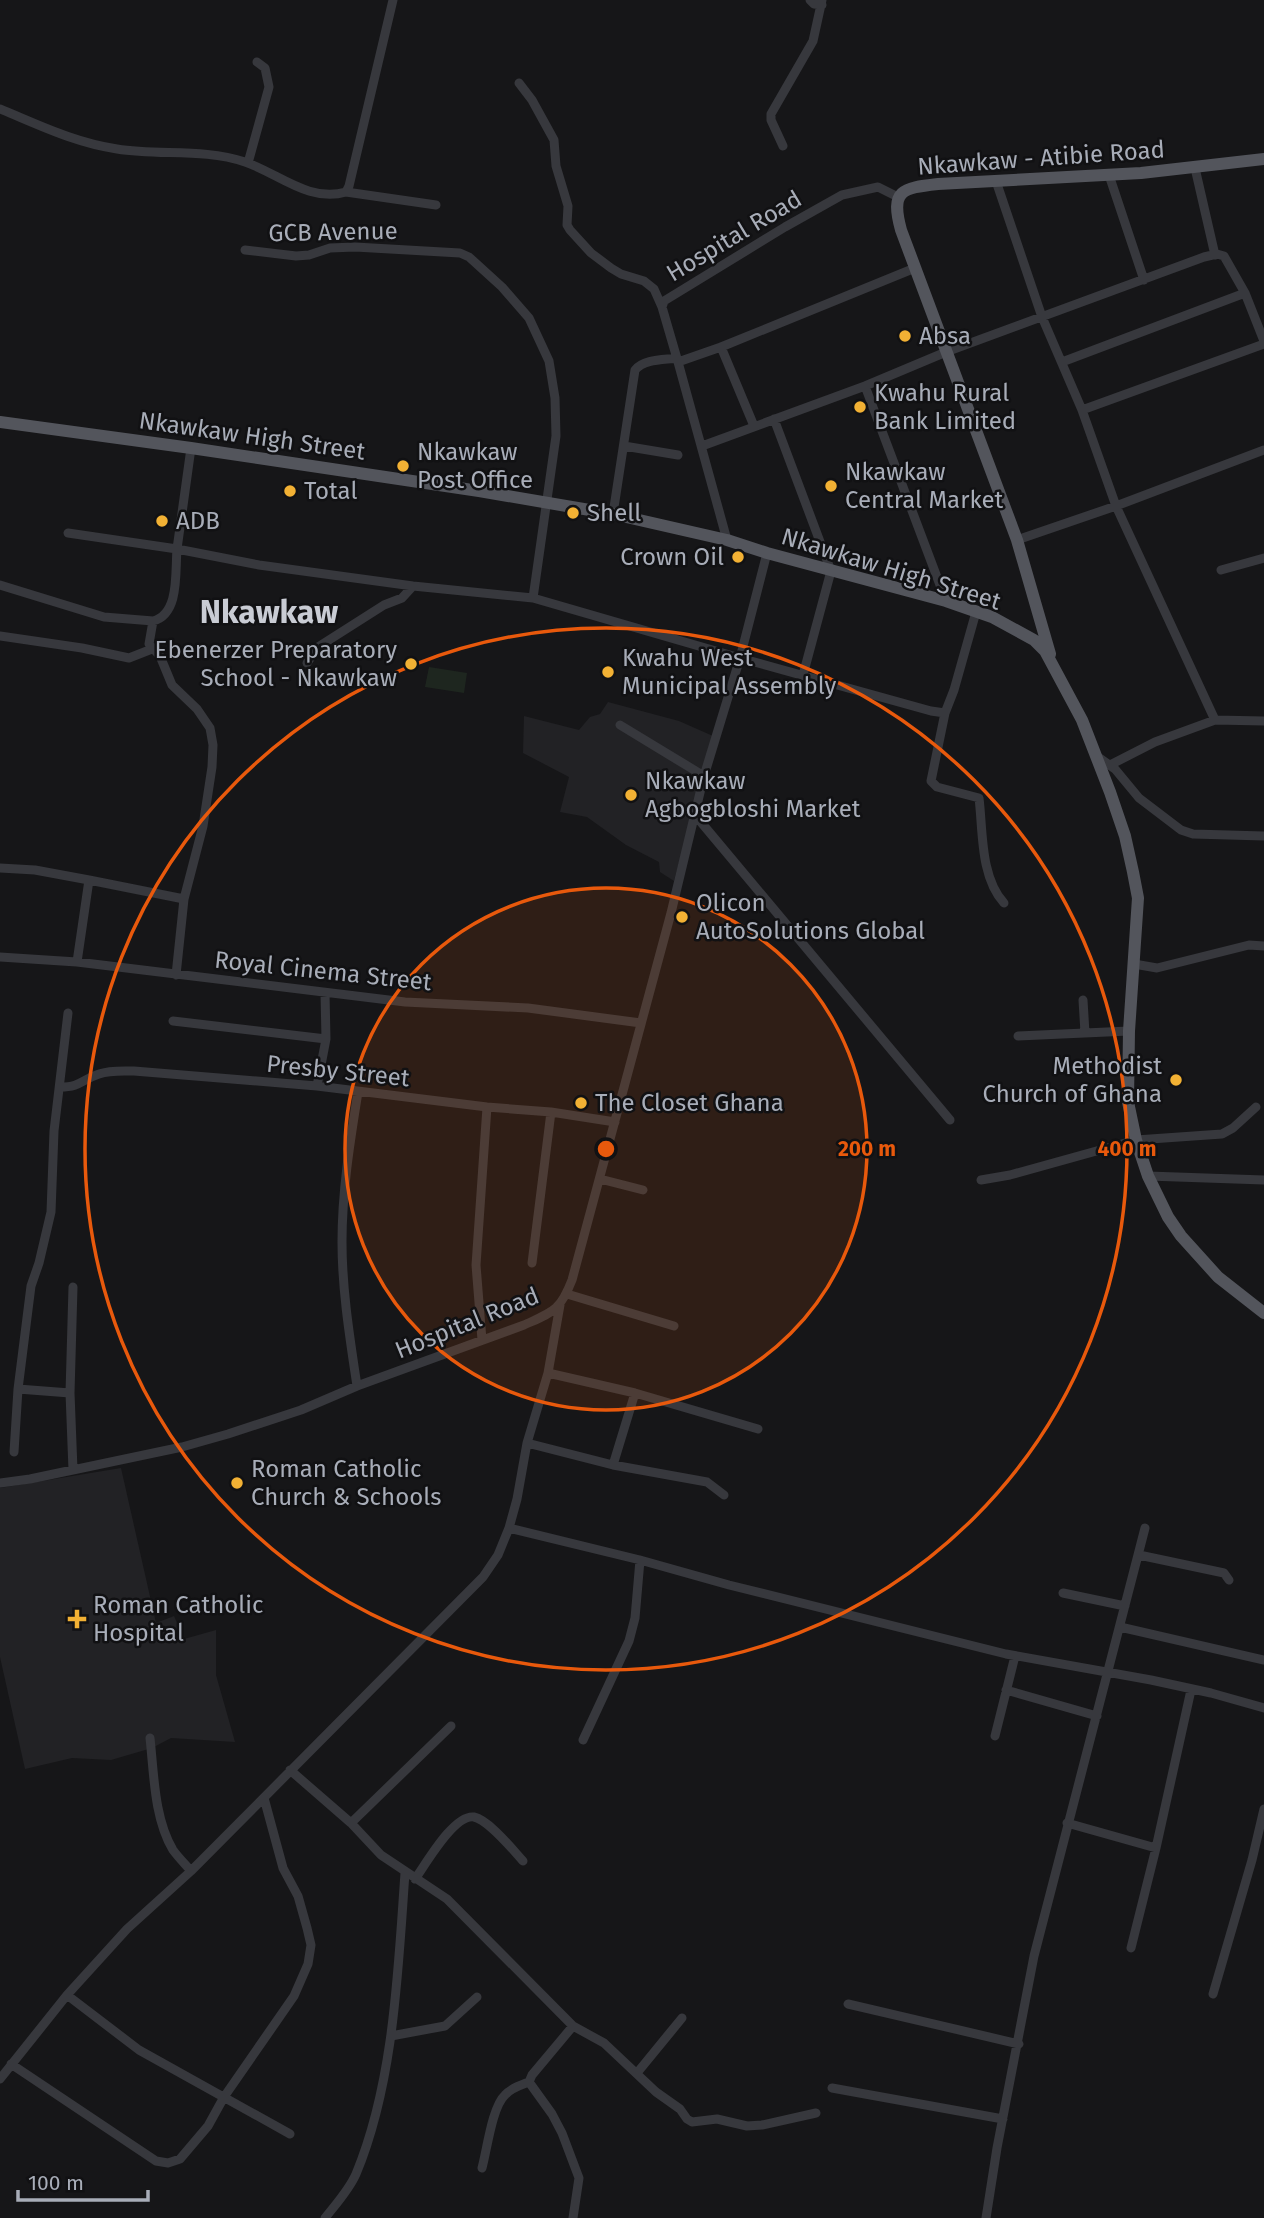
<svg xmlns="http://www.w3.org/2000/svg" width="1264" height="2218" font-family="'Fira Sans',sans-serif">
  <rect width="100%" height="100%" fill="#161618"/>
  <!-- built -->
  <path fill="#222225" d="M608 702 679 721 713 736 674 881 660 872 659 862 626 845 587 817 560 812 569 777 523 753 524 716 579 730 590 717 600 714Z
    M121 1468 156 1623 174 1616 184 1639 216 1630V1675L235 1742 171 1738 152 1748 111 1760 72 1758 25 1769 0 1657V1488Z"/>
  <!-- green -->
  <path fill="#1e261f" d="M429 667 467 673 464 693 425 687Z"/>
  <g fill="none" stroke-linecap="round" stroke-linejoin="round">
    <!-- minor -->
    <path stroke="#37383d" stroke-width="9" d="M810 0 814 4 822 5
      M519 83 532 100 554 140 556 166 568 206 567 225 570 230 591 253 611 268 621 274 644 281 654 289 662 307 678 362 727 540
      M0 109C39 125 75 143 117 149 160 156 203 148 245 162 278 173 309 203 346 192L436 205
      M783 146 771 120V114L813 41 822 0
      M248 163 269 87 265 68 257 62
      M1195 168 1215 255
      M1109 175 1144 280
      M996 181 1042 317 1082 410 1116 506 1215 720
      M346 192 349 186 393 0
      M245 250 296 256 309 255 330 248 355 247 460 253 469 257 502 287 529 318 549 361 555 398 556 436 533 598
      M662 307 664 301 785 227 842 195 878 187 898 197
      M721 347 754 426
      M678 362 721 347 915 268
      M1062 362 1245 293
      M865 386 946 601
      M1082 410 1264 344
      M774 419 831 571 803 675
      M624 446 678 455
      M702 446 865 386 946 352 1204 257 1217 254 1224 256 1245 293 1264 341
      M191 448 177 549 259 565 413 586 533 598 740 658 931 711 945 713 954 690 976 612
      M613 514 635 370C644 359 663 360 677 358
      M1017 540 1116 506 1264 450
      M1221 570 1264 558
      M0 585 104 617 153 621C180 614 175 572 177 549L68 533
      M153 621 149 644 160 656 172 685 197 709 210 728 213 745 212 767 203 826 184 899 176 975
      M0 636 82 648 129 658 152 649
      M307 663 318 647 384 605 402 598 413 586
      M945 713 931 781 937 787 979 798C983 830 980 877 1004 903
      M620 725 704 776
      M1098 757 1115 769 1139 798 1181 830 1193 834 1264 836
      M1110 765 1155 742 1215 720 1264 721
      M695 815 950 1120
      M0 868 35 870 89 880
      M0 957 77 962 405 1002 528 1008 641 1023
      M77 962 89 880 184 899
      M1134 964 1157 968 1249 945 1264 946
      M1083 1000 1085 1033
      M173 1021 326 1039
      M1018 1036 1129 1031
      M317 1086 326 1039 325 993
      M60 1087C81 1087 81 1080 99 1074 110 1070 122 1071 134 1071L317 1086 487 1107 551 1112 615 1122
      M1148 1176 1264 1180
      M600 1179 643 1190
      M981 1180 1010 1175 1136 1140 1222 1134 1233 1128 1256 1107
      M532 1263 551 1112
      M567 1294 674 1326
      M560 1305 548 1373 527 1443 517 1499 509 1528 640 1560 729 1585 1006 1654 1151 1680 1211 1693 1264 1708
      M482 1340 476 1265 487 1107
      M548 1373 635 1393 758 1429
      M357 1386C350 1339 342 1290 342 1242 342 1191 350 1142 358 1092
      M18 1389 70 1393
      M527 1443 613 1465 707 1482 724 1495
      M14 1452 18 1389 31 1286 39 1263 51 1212 54 1131 68 1013
      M613 1465 635 1393
      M73 1470 70 1393 73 1287
      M0 1483 30 1479 182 1447 228 1434 301 1410 357 1386 524 1325C553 1312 560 1311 572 1280L671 913 704 776 740 658 767 553
      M1139 1555 1224 1573 1229 1580
      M1063 1593 1125 1606
      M1120 1627 1264 1660
      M1006 1690 1097 1716
      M995 1736 1015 1656
      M150 1738C154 1774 154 1818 173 1850 178 1857 185 1864 191 1871
      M583 1740 629 1641 635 1618 640 1560
      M290 1770 351 1823 381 1855 447 1899 573 2026 604 2043 656 2092 680 2109 687 2119 692 2122 717 2119 747 2126 762 2125 816 2113
      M351 1823 451 1726
      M1067 1823 1156 1848
      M415 1879C426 1864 454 1814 474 1817 489 1820 513 1850 523 1861
      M1131 1948 1156 1848 1191 1690
      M1213 1994 1252 1860 1264 1809
      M67 1995 139 2050 290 2134
      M848 2004 1019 2044
      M391 2036 445 2026 477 1997
      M11 2064 156 2161 168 2163 180 2159 208 2126 224 2097 294 1996 308 1964 311 1945 307 1928 298 1896 283 1868 264 1798
      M637 2073 682 2018
      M0 2079 67 1995 127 1929 191 1871 483 1577 498 1555 509 1528
      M529 2082 552 2114 562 2133 579 2178 573 2218
      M832 2088 1003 2119
      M482 2168C487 2150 492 2107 505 2095 511 2088 521 2085 529 2082L532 2075 573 2026
      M325 2218C336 2204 349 2190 356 2174 394 2083 398 1970 405 1873
      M986 2218 997 2148 1034 1956 1145 1528"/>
    <!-- major -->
    <path stroke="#53555c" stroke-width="12" d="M0 422 191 448 479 491 613 514 727 540 767 553 946 601 992 617 1034 640 1045 651 1082 720 1110 792 1125 836 1133 872 1138 898 1129 1031 1128 1102 1136 1140 1148 1176 1168 1217 1181 1236 1218 1277 1264 1313
      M1050 654 1017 540 901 230C890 190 902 188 938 184L1141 173 1264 159"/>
  </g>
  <!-- distance rings -->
  <circle cx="606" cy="1149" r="261" fill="#e8590c" fill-opacity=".12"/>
  <g fill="none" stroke="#e8590c" stroke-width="3.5">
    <circle cx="606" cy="1149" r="261"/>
    <circle cx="606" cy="1149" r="521"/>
  </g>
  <!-- markers -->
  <g fill="#f2b134" stroke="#111113" stroke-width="2.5">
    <circle cx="905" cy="336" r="7"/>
    <circle cx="860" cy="407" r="7"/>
    <circle cx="403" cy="466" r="7"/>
    <circle cx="831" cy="486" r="7"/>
    <circle cx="290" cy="491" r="7"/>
    <circle cx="573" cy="513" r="7"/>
    <circle cx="162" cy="521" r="7"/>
    <circle cx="738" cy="557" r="7"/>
    <circle cx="411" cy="664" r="7"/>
    <circle cx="608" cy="672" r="7"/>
    <circle cx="631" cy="795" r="7"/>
    <circle cx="682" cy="917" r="7"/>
    <circle cx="1176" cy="1080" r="7"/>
    <circle cx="581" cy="1103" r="7"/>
    <circle cx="237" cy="1483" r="7"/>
    <path d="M73.5 1608.5h7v7h7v7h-7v7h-7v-7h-7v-7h7z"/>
  </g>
  <g text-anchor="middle" stroke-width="5" stroke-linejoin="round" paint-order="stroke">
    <!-- street labels -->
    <g font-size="24" fill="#a8adb8" stroke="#111113">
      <text transform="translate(1041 158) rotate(-4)" y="8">Nkawkaw - Atibie Road</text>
      <text transform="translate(333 232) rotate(-1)" y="8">GCB Avenue</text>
      <text transform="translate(734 236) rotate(-31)" y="8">Hospital Road</text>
      <text transform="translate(252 436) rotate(8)" y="8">Nkawkaw High Street</text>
      <text transform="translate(891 569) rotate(17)" y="8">Nkawkaw High Street</text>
      <text transform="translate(323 971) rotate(6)" y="8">Royal Cinema Street</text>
      <text transform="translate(338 1071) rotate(6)" y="8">Presby Street</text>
      <text transform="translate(467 1323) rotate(-22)" y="8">Hospital Road</text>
    </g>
    <!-- poi labels -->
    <g font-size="24" fill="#a8adb8" stroke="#111113" text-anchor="start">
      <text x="919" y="344">Absa</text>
      <text x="874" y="401">Kwahu Rural<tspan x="874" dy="28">Bank Limited</tspan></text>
      <text x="417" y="460">Nkawkaw<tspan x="417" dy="28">Post Office</tspan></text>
      <text x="845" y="480">Nkawkaw<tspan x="845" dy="28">Central Market</tspan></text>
      <text x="304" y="499">Total</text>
      <text x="587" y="521">Shell</text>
      <text x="176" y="529">ADB</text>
      <text x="724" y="565" text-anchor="end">Crown Oil</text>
      <text x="397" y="658" text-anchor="end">Ebenerzer Preparatory<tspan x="397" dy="28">School - Nkawkaw</tspan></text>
      <text x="622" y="666">Kwahu West<tspan x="622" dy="28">Municipal Assembly</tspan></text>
      <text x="645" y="789">Nkawkaw<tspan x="645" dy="28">Agbogbloshi Market</tspan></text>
      <text x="696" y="911">Olicon<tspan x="696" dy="28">AutoSolutions Global</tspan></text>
      <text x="1162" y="1074" text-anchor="end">Methodist<tspan x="1162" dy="28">Church of Ghana</tspan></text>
      <text x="595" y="1111">The Closet Ghana</text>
      <text x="251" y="1477">Roman Catholic<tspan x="251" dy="28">Church &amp; Schools</tspan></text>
      <text x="93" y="1613">Roman Catholic<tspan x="93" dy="28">Hospital</tspan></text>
    </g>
    <!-- district labels -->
    <g font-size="32" font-weight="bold" fill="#c9ccd4" stroke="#111113">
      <text x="269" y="623">Nkawkaw</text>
    </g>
  </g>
  <circle cx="606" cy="1149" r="10" fill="#e8590c" stroke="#111113" stroke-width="3.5"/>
  <g font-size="21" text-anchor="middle" font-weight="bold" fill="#e8590c" stroke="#111113" stroke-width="5" stroke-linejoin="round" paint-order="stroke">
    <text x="867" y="1156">200 m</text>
    <text x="1127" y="1156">400 m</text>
  </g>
  <!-- scale -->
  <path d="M18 2190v10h130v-10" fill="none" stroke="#a8adb8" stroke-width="3.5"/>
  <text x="28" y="2190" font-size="21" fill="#a8adb8" stroke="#111113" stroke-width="5" paint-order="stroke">100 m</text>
</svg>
